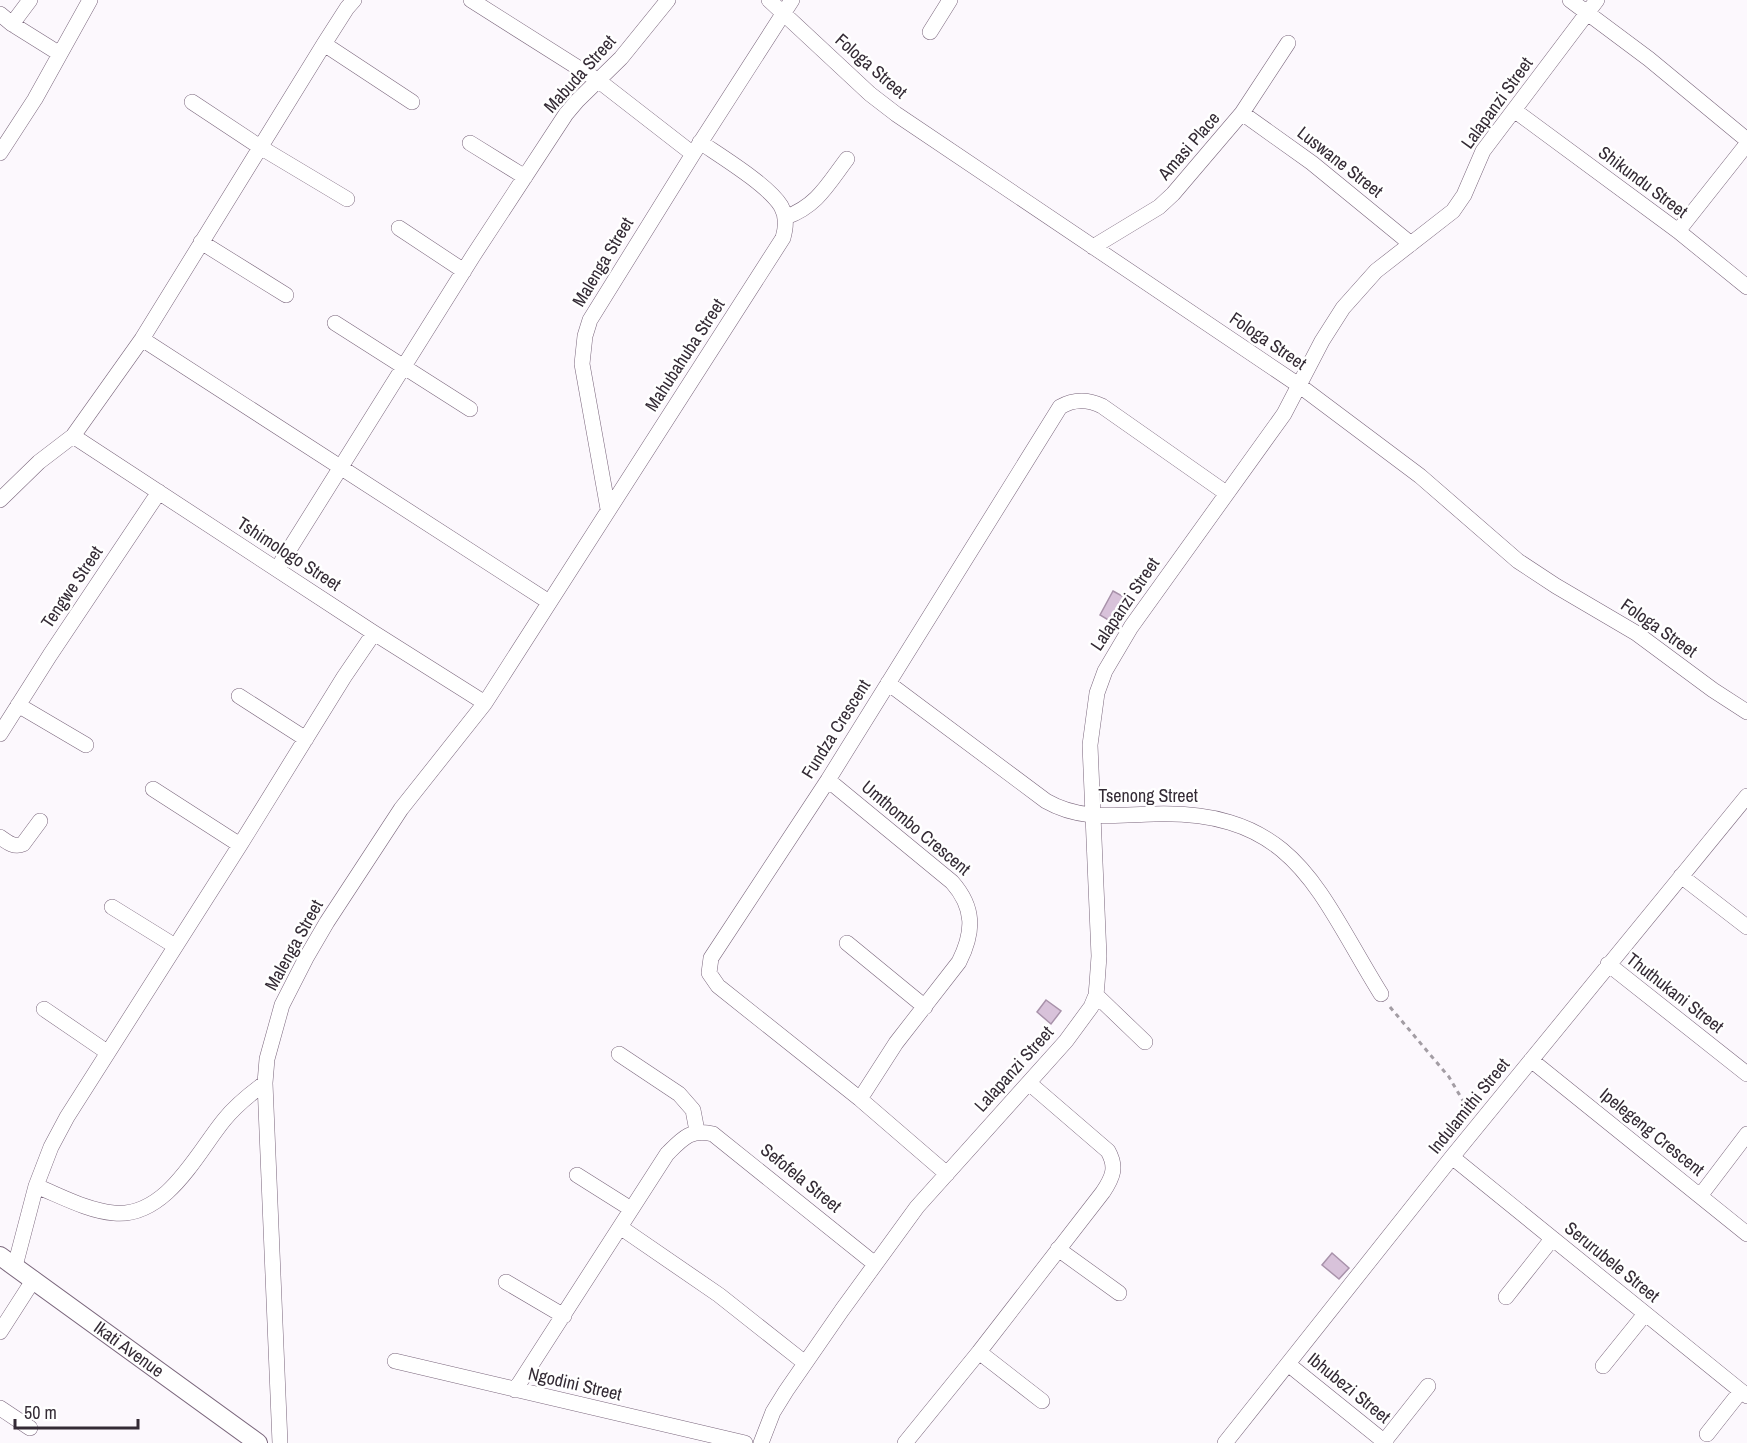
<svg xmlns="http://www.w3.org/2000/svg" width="1747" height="1443" font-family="'Archivo Narrow',sans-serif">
  <rect width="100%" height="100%" fill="#fcf8fd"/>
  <!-- building -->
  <path fill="#d8c2da" stroke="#a892aa" stroke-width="1.5" d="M1113 591 1124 597 1110 621 1100 615Z
    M1046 1000 1061 1011 1051 1024 1037 1012Z
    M1332 1253 1349 1268 1339 1279 1322 1265Z"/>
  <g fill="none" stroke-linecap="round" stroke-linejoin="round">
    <!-- minor casing -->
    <g stroke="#7a667c" stroke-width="16">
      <path id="minor" d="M471 0 599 81 693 154
        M769 0 870 94 896 114 1300 386 1420 476 1518 561 1556 586 1636 633 1713 690 1747 712
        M1570 0 1649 59 1747 140
        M0 14 12 24 60 54
        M12 24 30 0
        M930 32 950 0
        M324 44 412 102
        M192 102 260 147 347 199
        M1514 110 1678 231 1747 287
        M1242 113 1312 163 1411 244
        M470 143 525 177
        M0 153 35 99 90 0
        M786 217C817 206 828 184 847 159
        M399 228 464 271
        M1678 231 1747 144
        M201 242 286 295
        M1093 247 1159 207 1173 194 1242 113 1288 43
        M335 323 470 409
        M142 339 549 602
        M73 436 374 633 485 703
        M0 500 39 462 73 436 142 339 324 44 347 8 354 0
        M608 509 582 364 585 336 590 320 693 154 792 0
        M277 569 473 256 566 114 577 101 621 58 668 0
        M888 683 1046 801C1081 821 1115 815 1154 814 1296 810 1317 891 1381 994
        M239 696 306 739
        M18 705 86 745
        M0 734 50 655 159 492
        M828 780 952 882C975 908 974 932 959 962L896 1043 860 1099
        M153 789 240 845
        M0 837C7 842 14 848 23 844L40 821
        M1681 876 1747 927
        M112 907 175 946
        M847 943 925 1007
        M1608 964 1747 1074
        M1096 995 1145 1042
        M44 1009 107 1052
        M619 1054 679 1094 693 1110 697 1131
        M1531 1060 1747 1234
        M265 1083 280 1443
        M1452 1157 1747 1396
        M947 1174 860 1099 718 986 709 973 711 958 828 780 1060 407C1074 399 1087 399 1102 406L1226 493
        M577 1175 631 1209
        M36 1186C61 1196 88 1211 114 1213 166 1218 197 1153 224 1120 236 1105 250 1094 265 1083L267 1059 282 1005 306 958 327 922 401 809 485 703 783 238C786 227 787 217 781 206 768 185 722 157 700 142
        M1700 1196 1747 1134
        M620 1227 719 1295 805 1363
        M1058 1249 1119 1293
        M15 1266 36 1186 51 1147 67 1117 240 845 344 677 374 633
        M506 1282 564 1316
        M1506 1297 1552 1239
        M0 1332 34 1279
        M979 1352 1042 1401
        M395 1361 745 1443
        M1288 1364 1386 1443
        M1603 1366 1645 1314
        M515 1390 667 1154C682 1139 691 1128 713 1134L875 1264
        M0 1408 30 1428
        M1707 1434 1741 1391
        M761 1443 773 1412 786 1391 842 1310 917 1207 1066 1041 1091 1007 1096 995 1097 984 1099 956 1090 745 1097 693 1105 671 1131 627 1284 414 1322 341 1343 308 1376 271 1453 211 1464 195 1483 151 1597 0
        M905 1443 979 1352 1103 1192C1113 1177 1117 1167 1108 1151L1029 1083
        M1225 1443 1452 1157 1747 796
        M1383 1443 1428 1386"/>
    </g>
    <!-- tertiary casing -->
    <g stroke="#7a667c" stroke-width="20">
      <g id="tertiary">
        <path id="s1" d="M0 1256 258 1443"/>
      </g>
    </g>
    <!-- path -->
    <path stroke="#a39da4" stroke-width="3" stroke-dasharray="4.5 4.5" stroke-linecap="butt" d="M1390 1007 1449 1077 1469 1111"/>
    <!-- minor -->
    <use href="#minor" stroke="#fff" stroke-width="15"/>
    <!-- tertiary -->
    <use href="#tertiary" stroke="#fff" stroke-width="18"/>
  </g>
  <g text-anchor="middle" stroke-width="5" stroke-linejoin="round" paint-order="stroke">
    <!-- street labels -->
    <g font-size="18" fill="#342b35" stroke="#fff">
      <text transform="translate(871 66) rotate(41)" y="6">Fologa Street</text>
      <text transform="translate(580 74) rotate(-48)" y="6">Mabuda Street</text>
      <text transform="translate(1497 103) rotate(-54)" y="6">Lalapanzi Street</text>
      <text transform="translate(1189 146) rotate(-49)" y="6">Amasi Place</text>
      <text transform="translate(1340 162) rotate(38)" y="6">Luswane Street</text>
      <text transform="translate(1643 182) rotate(37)" y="6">Shikundu Street</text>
      <text transform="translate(603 262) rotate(-59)" y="6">Malenga Street</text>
      <text transform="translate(1268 341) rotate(34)" y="6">Fologa Street</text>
      <text transform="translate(685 355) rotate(-57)" y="6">Mahubahuba Street</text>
      <text transform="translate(289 554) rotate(33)" y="6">Tshimologo Street</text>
      <text transform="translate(72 587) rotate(-56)" y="6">Tengwe Street</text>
      <text transform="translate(1125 604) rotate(-56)" y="6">Lalapanzi Street</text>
      <text transform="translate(1659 628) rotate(35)" y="6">Fologa Street</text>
      <text transform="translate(836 729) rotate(-58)" y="6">Fundza Crescent</text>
      <text x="1148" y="802">Tsenong Street</text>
      <text transform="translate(916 828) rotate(40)" y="6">Umthombo Crescent</text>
      <text transform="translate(294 945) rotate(-61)" y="6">Malenga Street</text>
      <text transform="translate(1675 993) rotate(38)" y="6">Thuthukani Street</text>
      <text transform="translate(1014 1069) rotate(-48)" y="6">Lalapanzi Street</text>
      <text transform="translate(1469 1106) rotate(-51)" y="6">Indulamithi Street</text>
      <text transform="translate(1652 1132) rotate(39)" y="6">Ipelegeng Crescent</text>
      <text transform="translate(801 1178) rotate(39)" y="6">Sefofela Street</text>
      <text transform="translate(1612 1262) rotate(39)" y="6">Serurubele Street</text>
      <text dy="6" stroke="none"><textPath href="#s1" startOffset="159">Ikati Avenue</textPath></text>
      <text transform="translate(575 1384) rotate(13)" y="6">Ngodini Street</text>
      <text transform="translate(1349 1388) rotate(39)" y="6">Ibhubezi Street</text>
    </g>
  </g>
  <!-- scale -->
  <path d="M15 1419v9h123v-9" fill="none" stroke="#342b35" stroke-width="3"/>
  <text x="24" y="1419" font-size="18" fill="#342b35" stroke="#ffffff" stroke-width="4.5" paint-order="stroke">50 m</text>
</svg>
